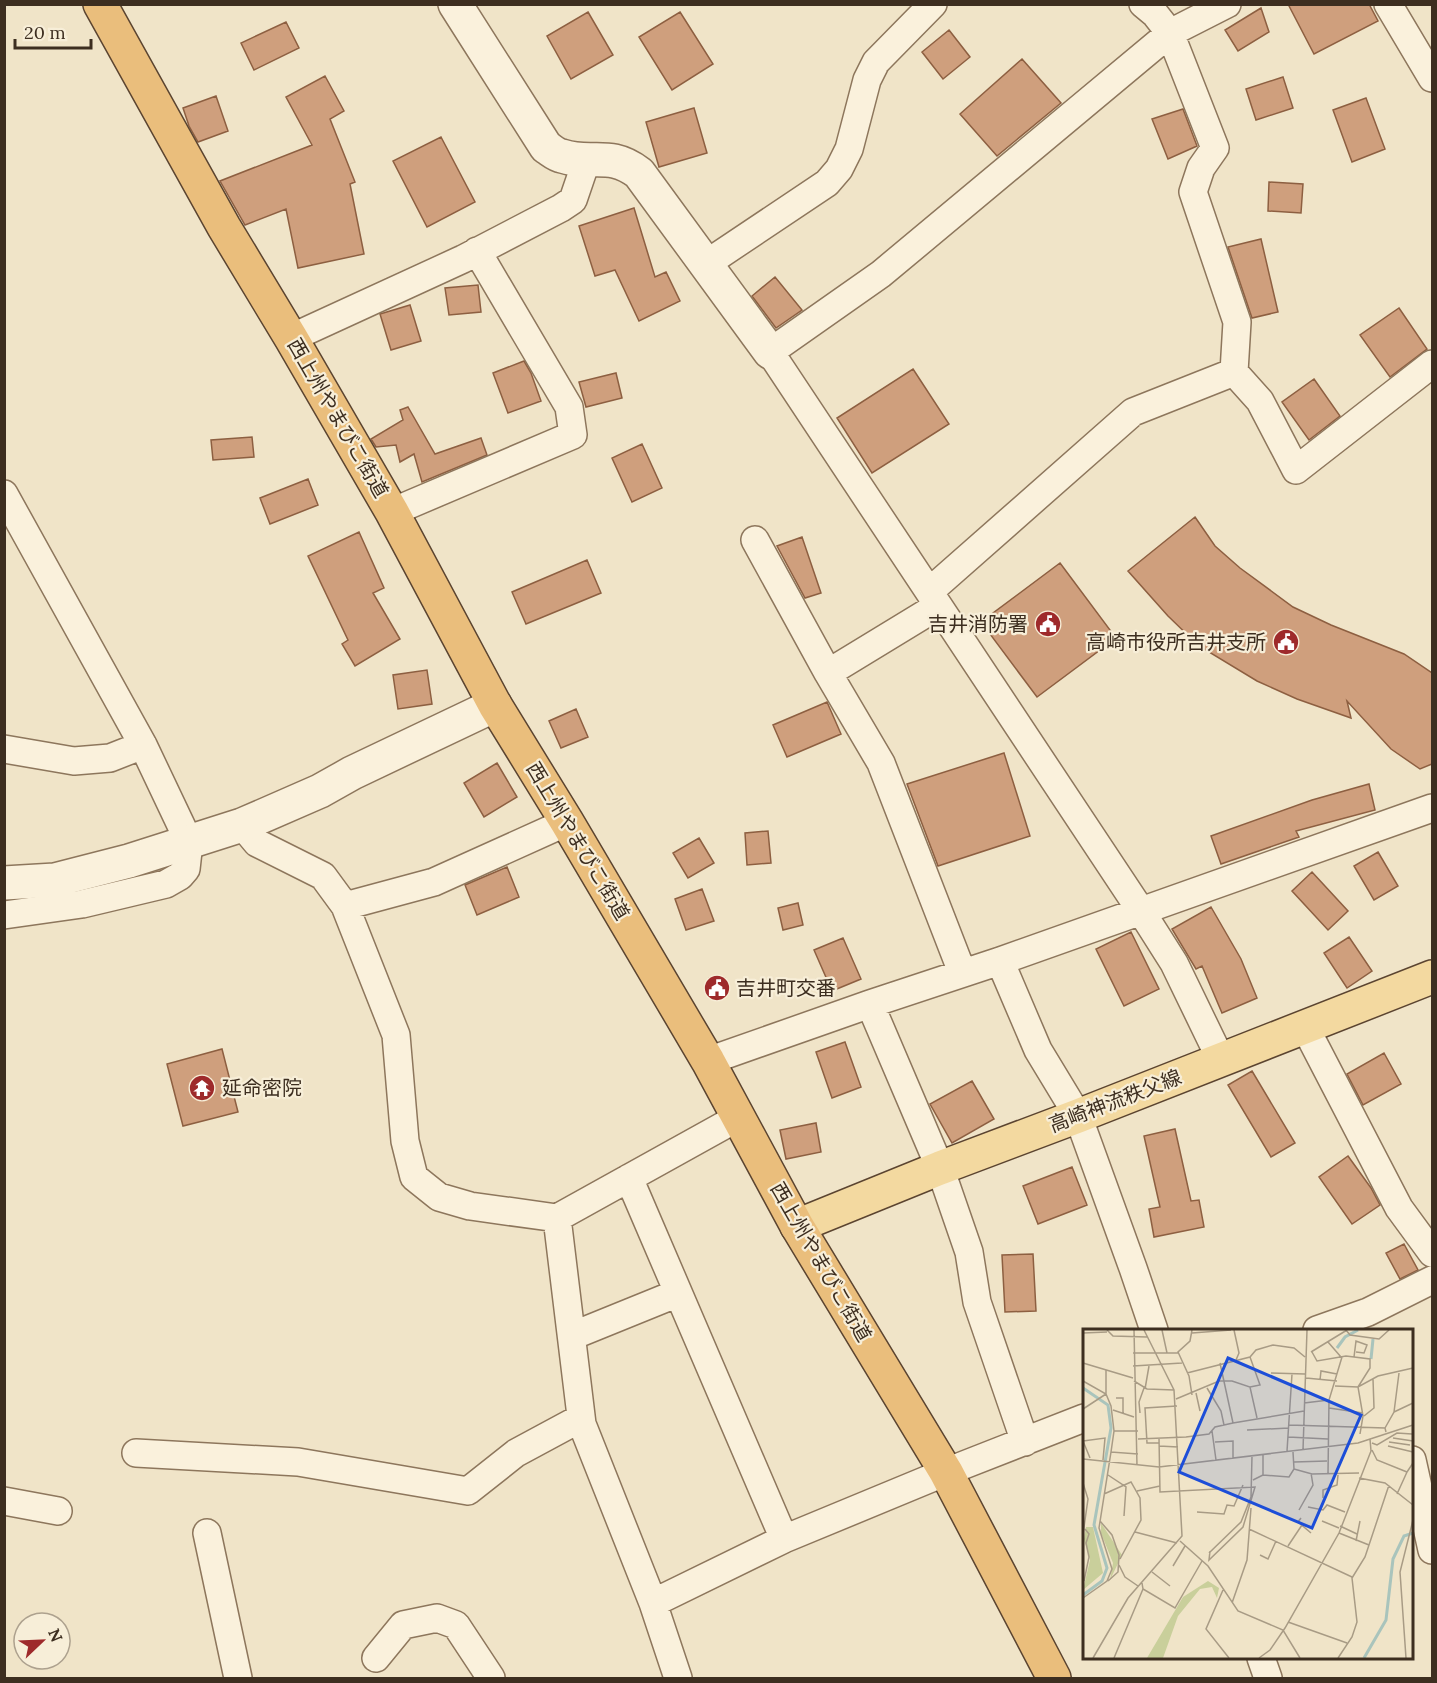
<svg xmlns="http://www.w3.org/2000/svg" width="1437" height="1683" font-family="Lora,'Noto Sans JP',serif">
  <rect width="100%" height="100%" fill="#f0e4c8"/>
  <!-- building -->
  <path fill="#cf9f7d" stroke="#8d5f41" stroke-width="1.5" d="M1288 4H1369L1378 21 1314 54Z
    M1261 8 1269 32 1238 51 1225 30Z
    M588 12 613 55 571 79 547 36Z
    M680 12 713 64 672 90 639 37Z
    M286 22 299 48 254 70 241 43Z
    M949 30 970 57 943 79 922 52Z
    M1022 59 1061 103 997 156 960 114Z
    M325 76 344 111 330 119 355 182 350 184 364 254 298 268 286 209 245 225 220 181 312 145 286 97Z
    M1283 77 1293 108 1256 120 1246 89Z
    M216 96 228 131 198 142 189 126 183 108Z
    M1366 98 1385 149 1352 162 1333 110Z
    M694 108 707 153 659 167 646 122Z
    M1183 109 1197 146 1168 159 1152 119Z
    M441 137 475 202 427 227 393 161Z
    M1269 182 1303 184 1301 213 1268 211Z
    M634 208 655 277 666 272 680 301 639 321 615 270 595 276 579 226Z
    M1261 239 1278 312 1252 318 1228 247Z
    M775 277 802 310 776 328 752 296Z
    M478 285 481 312 449 315 445 288Z
    M410 305 421 341 391 350 380 314Z
    M1399 308 1427 349 1390 377 1360 335Z
    M524 361 531 373 541 401 508 413 493 373Z
    M913 369 949 424 872 473 837 418Z
    M616 373 622 398 586 407 579 382Z
    M1314 379 1340 416 1309 440 1282 402Z
    M408 407 435 454 481 438 487 455 422 482 414 454 400 462 396 445 376 447 371 439 403 420 400 410Z
    M252 437 254 457 213 460 211 440Z
    M642 444 662 488 632 502 612 458Z
    M308 479 318 505 270 524 260 498Z
    M1195 517 1215 546 1240 568 1293 607 1331 625 1404 654 1432 673V764L1420 769 1391 749 1347 701 1351 718 1297 699 1257 681 1199 646 1168 616 1128 571Z
    M359 532 384 588 373 593 400 639 355 666 342 644 348 640 308 556Z
    M802 537 821 593 805 598 777 546Z
    M587 560 601 593 526 624 512 592Z
    M1060 563 1116 638 1037 697 981 622Z
    M427 670 432 704 398 709 393 675Z
    M827 702 841 734 787 757 773 725Z
    M576 709 588 737 561 748 549 721Z
    M1004 753 1030 836 938 866 907 784Z
    M497 763 517 797 484 817 464 783Z
    M1369 784 1375 810 1296 831 1299 837 1221 864 1211 836 1312 800Z
    M768 831 771 863 747 865 745 833Z
    M699 838 714 863 688 878 673 853Z
    M1378 852 1398 886 1374 900 1354 866Z
    M507 867 519 897 477 915 465 885Z
    M1312 872 1348 911 1328 930 1292 891Z
    M702 889 714 921 686 930 675 899Z
    M798 903 803 925 783 930 778 908Z
    M1211 907 1241 959 1257 998 1222 1013 1202 966 1196 969 1172 929Z
    M1131 932 1159 989 1124 1006 1096 949Z
    M1349 937 1372 971 1347 988 1324 953Z
    M843 938 861 979 832 991 814 950Z
    M845 1042 861 1087 832 1098 816 1052Z
    M222 1049 238 1112 183 1126 167 1064Z
    M1384 1053 1401 1084 1363 1105 1347 1074Z
    M1252 1071 1295 1143 1271 1157 1228 1085Z
    M972 1081 994 1119 952 1143 930 1104Z
    M816 1123 821 1152 786 1159 780 1130Z
    M1175 1129 1191 1201 1199 1200 1204 1227 1154 1237 1149 1209 1160 1207 1144 1136Z
    M1348 1156 1371 1188 1380 1205 1352 1224 1319 1177Z
    M1072 1167 1087 1205 1038 1224 1023 1186Z
    M1404 1244 1418 1270 1400 1279 1386 1253Z
    M1033 1254 1036 1311 1005 1312 1002 1255Z"/>
  <g fill="none" stroke-linecap="round" stroke-linejoin="round">
    <!-- minor casing -->
    <g stroke="#8d765c" stroke-width="30">
      <path id="minor" d="M1388 4 1432 78
        M706 264 827 183 839 169 849 149 867 80 876 62 933 4
        M291 338 463 259 561 208 573 200 587 159
        M1234 372 1260 401 1296 470 1432 364
        M4 494 143 745 189 842 186 869 180 876 166 884 82 904 4 915
        M392 512 573 435 569 407 477 251
        M755 540 828 673 881 763 962 972
        M930 591 1133 412 1234 372 1237 322 1193 192 1201 168 1215 148 1170 33 1155 14 1143 4
        M828 673 938 606
        M4 749 74 761 110 758 143 745
        M242 825 257 843 323 876 345 906 434 882 567 822
        M345 906 396 1035 405 1141 414 1177 439 1197 470 1206 557 1218 739 1117
        M1000 961 1038 1050 1078 1116 1133 1268 1154 1330
        M870 1004 940 1168 969 1252 977 1302 1025 1442
        M1305 1027 1399 1208 1432 1253
        M1221 1060 1174 963 1141 911 770 352 881 274 1170 33 1227 4
        M708 1061 870 1004 1000 961 1432 808
        M629 1178 784 1539
        M557 1218 582 1424 653 1603 678 1678
        M1317 1330 1368 1312 1432 1280
        M572 1336 678 1293
        M136 1453 298 1462 468 1491 516 1453 581 1418
        M1412 1460 1432 1550
        M4 1501 58 1511
        M207 1533 238 1678
        M653 1603 784 1539 946 1472 1084 1418
        M376 1658 403 1625 437 1618 456 1625 491 1678
        M1261 1658 1268 1678"/>
    </g>
    <!-- tertiary casing -->
    <g stroke="#8d765c" stroke-width="36">
      <path id="tertiary" d="M455 4 546 147C551 150 556 155 562 156 592 166 609 150 639 173L770 352
        M4 883 55 880 129 861 242 825 320 791 352 773 495 705"/>
    </g>
    <!-- primary casing -->
    <g stroke="#5b4430" stroke-width="36">
      <path id="primary" d="M797 1226 940 1168 1078 1116 1432 977"/>
    </g>
    <!-- trunk casing -->
    <g stroke="#5b4430" stroke-width="36">
      <path id="trunk" d="M100 4 224 227 291 338 392 512 495 705 567 822 708 1061 797 1226 946 1472 1054 1678"/>
    </g>
    <!-- minor -->
    <use href="#minor" stroke="#faf1dc" stroke-width="27"/>
    <!-- tertiary -->
    <use href="#tertiary" stroke="#faf1dc" stroke-width="33"/>
    <!-- primary -->
    <use href="#primary" stroke="#f3d9a0" stroke-width="33"/>
    <!-- trunk -->
    <use href="#trunk" stroke="#eabe7c" stroke-width="33"/>
  </g>
  <!-- icons -->
  <defs>
    <g id="civic-disc" transform="scale(1.35)"><circle r="9.5" fill="#9e2a2b" stroke="#f7eed8"/><path d="M-.6-6.5H3V-4.5H.6V-3L4-1V1h2V6H-6V1h2V-1L-.6-3ZM-1.2 2.5V6h2.4V2.5Z" fill="#fff"/></g>
    <g id="temple-disc" transform="scale(1.35)"><circle r="9.5" fill="#9e2a2b" stroke="#f7eed8"/><path d="M0-6L5-2H3V0L6.5 2.5H4V6H1.5V3h-3V6H-4V2.5H-6.5L-3 0V-2H-5Z" fill="#fff"/></g>
  </defs>
  <g fill-rule="evenodd">
    <use href="#civic-disc" x="1048" y="624"/>
    <use href="#civic-disc" x="1286" y="642"/>
    <use href="#civic-disc" x="717" y="988"/>
    <use href="#temple-disc" x="202" y="1088"/>
  </g>
  <g text-anchor="middle" stroke-width="4.5" stroke-linejoin="round" paint-order="stroke">
    <!-- street labels -->
    <g font-size="20" fill="#3d2e20" stroke="#f7eed8">
      <text transform="translate(338 418) rotate(60)" y="7">西上州やまびこ街道</text>
      <text transform="translate(578 841) rotate(59)" y="7">西上州やまびこ街道</text>
      <text transform="translate(1115 1101) rotate(-21)" y="7">高崎神流秩父線</text>
      <text transform="translate(821 1262) rotate(60)" y="7">西上州やまびこ街道</text>
    </g>
    <!-- poi labels -->
    <g font-size="20" fill="#3d2e20" stroke="#f7eed8" text-anchor="end">
      <text x="1028" y="631">吉井消防署</text>
      <text x="1266" y="649">高崎市役所吉井支所</text>
      <text x="736" y="995" text-anchor="start">吉井町交番</text>
      <text x="222" y="1095" text-anchor="start">延命密院</text>
    </g>
  </g>
  <!-- overview -->
  <g transform="translate(1083 1329)">
    <rect width="330" height="330" fill="#f0e4c8"/>
    <path d="M125 252 136 259 134 269 129 258 117 260 95 287 80 329H64L100 268Z" fill="#c9cf9b"/>
    <path d="M18 194 39 226 27 251 30 234 18 204ZM3 198H10L20 244 0 261 7 231 1 210Z" fill="#c9cf9b"/>
    <path fill="none" stroke="#a9c4bc" stroke-width="3" d="M254 19 262 8 275 1M288 30 290 10M0 59 25 76 28 99 11 196 24 239 19 252 0 266M281 329 303 291 310 230 321 207 330 204"/>
    <path fill="none" stroke="#a89b85" stroke-width="1.5" d="M24 1 30 7 64 8M51 1 54 137M79 1 84 24M151 1 156 24 153 31M263 1 267 6 296 10 306 1M0 4 24 3M109 4 148 1M245 13 258 28M228 23 264 1M229 23 234 32 263 27 287 30V39L275 58 280 87 277 105M50 24H95M271 28 273 12 284 16 281 24 273 23M0 34 50 49M137 34 150 94M50 37 99 34M104 44 167 28 173 21 190 16 211 19 222 28M188 44 222 45M223 49 254 52M237 51 238 42 254 45M0 52 23 65 28 77 31 102 28 123M51 52 64 60 91 61M252 57 275 58 295 47 330 39M167 58 177 56 167 28M124 59 138 82 141 96M62 60 66 37M113 64 117 82M109 66 106 47 95 23 107 12 109 1M33 69H40V84M93 70 136 52H149L167 58 174 89M221 74 246 71M246 79 280 84M0 80 23 65V41M30 81 51 88M311 83 330 74M57 84 56 73 61 59M281 87 291 79 290 50M206 96 302 99 303 103M302 99 311 83 316 44M164 101 206 99M31 102H55M129 102 133 131M205 108 245 110M76 109 77 163 172 158 160 198 126 231 127 222M310 109 330 112M55 110 103 108 126 105 132 98 150 94 221 82M0 112 22 109 20 131M0 112 7 129M132 113 150 112V129M306 113 327 116M76 114H64L62 79 94 77M289 114 294 116 314 104 329 105M76 117 95 118M305 117 330 123M220 121 224 1M289 121 294 131 324 143 330 134M204 122 209 45M0 130 76 138 275 114 330 96M211 133 244 132M211 140 229 145 276 144M245 145 246 71 259 28M25 146 43 158 41 187M180 146 206 148 211 140 210 123M276 149 302 154 330 176M170 151 180 146V126M0 154 5 170 0 205M54 162 77 157M21 165 48 153 57 169 58 191 37 230M314 165 324 143M240 169V161L254 156 255 146M225 178 240 181 244 176 262 183M216 181 230 156 228 144M114 183 141 185 144 176 151 177 160 156M218 189 215 193 228 204M17 192 29 206 36 226 35 243 25 252M239 192 256 199M257 197 274 205M166 200 269 248M52 203 94 214M256 204 286 216M97 212 125 237 155 282 200 301 217 329M273 212 277 192M205 217 219 196M126 224 158 193 168 168 169 127M177 226 185 230 193 212M36 236 42 248 55 257M90 237 102 217M69 243 87 257M1 252 6 228 3 214 6 205 2 200M59 254 60 260 92 279 119 232M140 261 123 300 146 329M0 269 24 252 29 240 16 199 28 123 55 125M149 274 164 231 168 179M205 293 264 314M10 329 45 269 99 207 91 61 61 1M31 329 60 260M176 329 187 321 202 299 256 204 288 122 287 110M255 329 269 308 274 293 269 249 282 228 306 156M323 329 317 243 330 191"/>
    <path fill="#1d4ed8" fill-opacity="0.15" stroke="#1d4ed8" stroke-width="3" d="M145 29 278 86 229 199 96 143Z"/>
    <rect width="330" height="330" fill="none" stroke="#3d2e20" stroke-width="3"/>
  </g>
  <!-- border -->
  <rect width="1437" height="1683" fill="none" stroke="#3d2e20" stroke-width="12"/>
  <!-- north arrow -->
  <g transform="translate(42 1641) rotate(67)"><circle r="28" fill="#f7eed8" stroke="#ada18e" stroke-width="1.5"/>
  <path d="M0-4.5L10 22L0 15L-10 22Z" fill="#9e2a2b"/>
  <text y="-9" font-size="16" font-weight="bold" text-anchor="middle" fill="#3d2e20">N</text>
  </g>
  <!-- scale -->
  <path d="M15 39v9h76v-9" fill="none" stroke="#3d2e20" stroke-width="3"/>
  <text x="24" y="39" font-size="18" fill="#3d2e20" stroke="#f7eed8" stroke-width="4.5" paint-order="stroke">20 m</text>
</svg>
